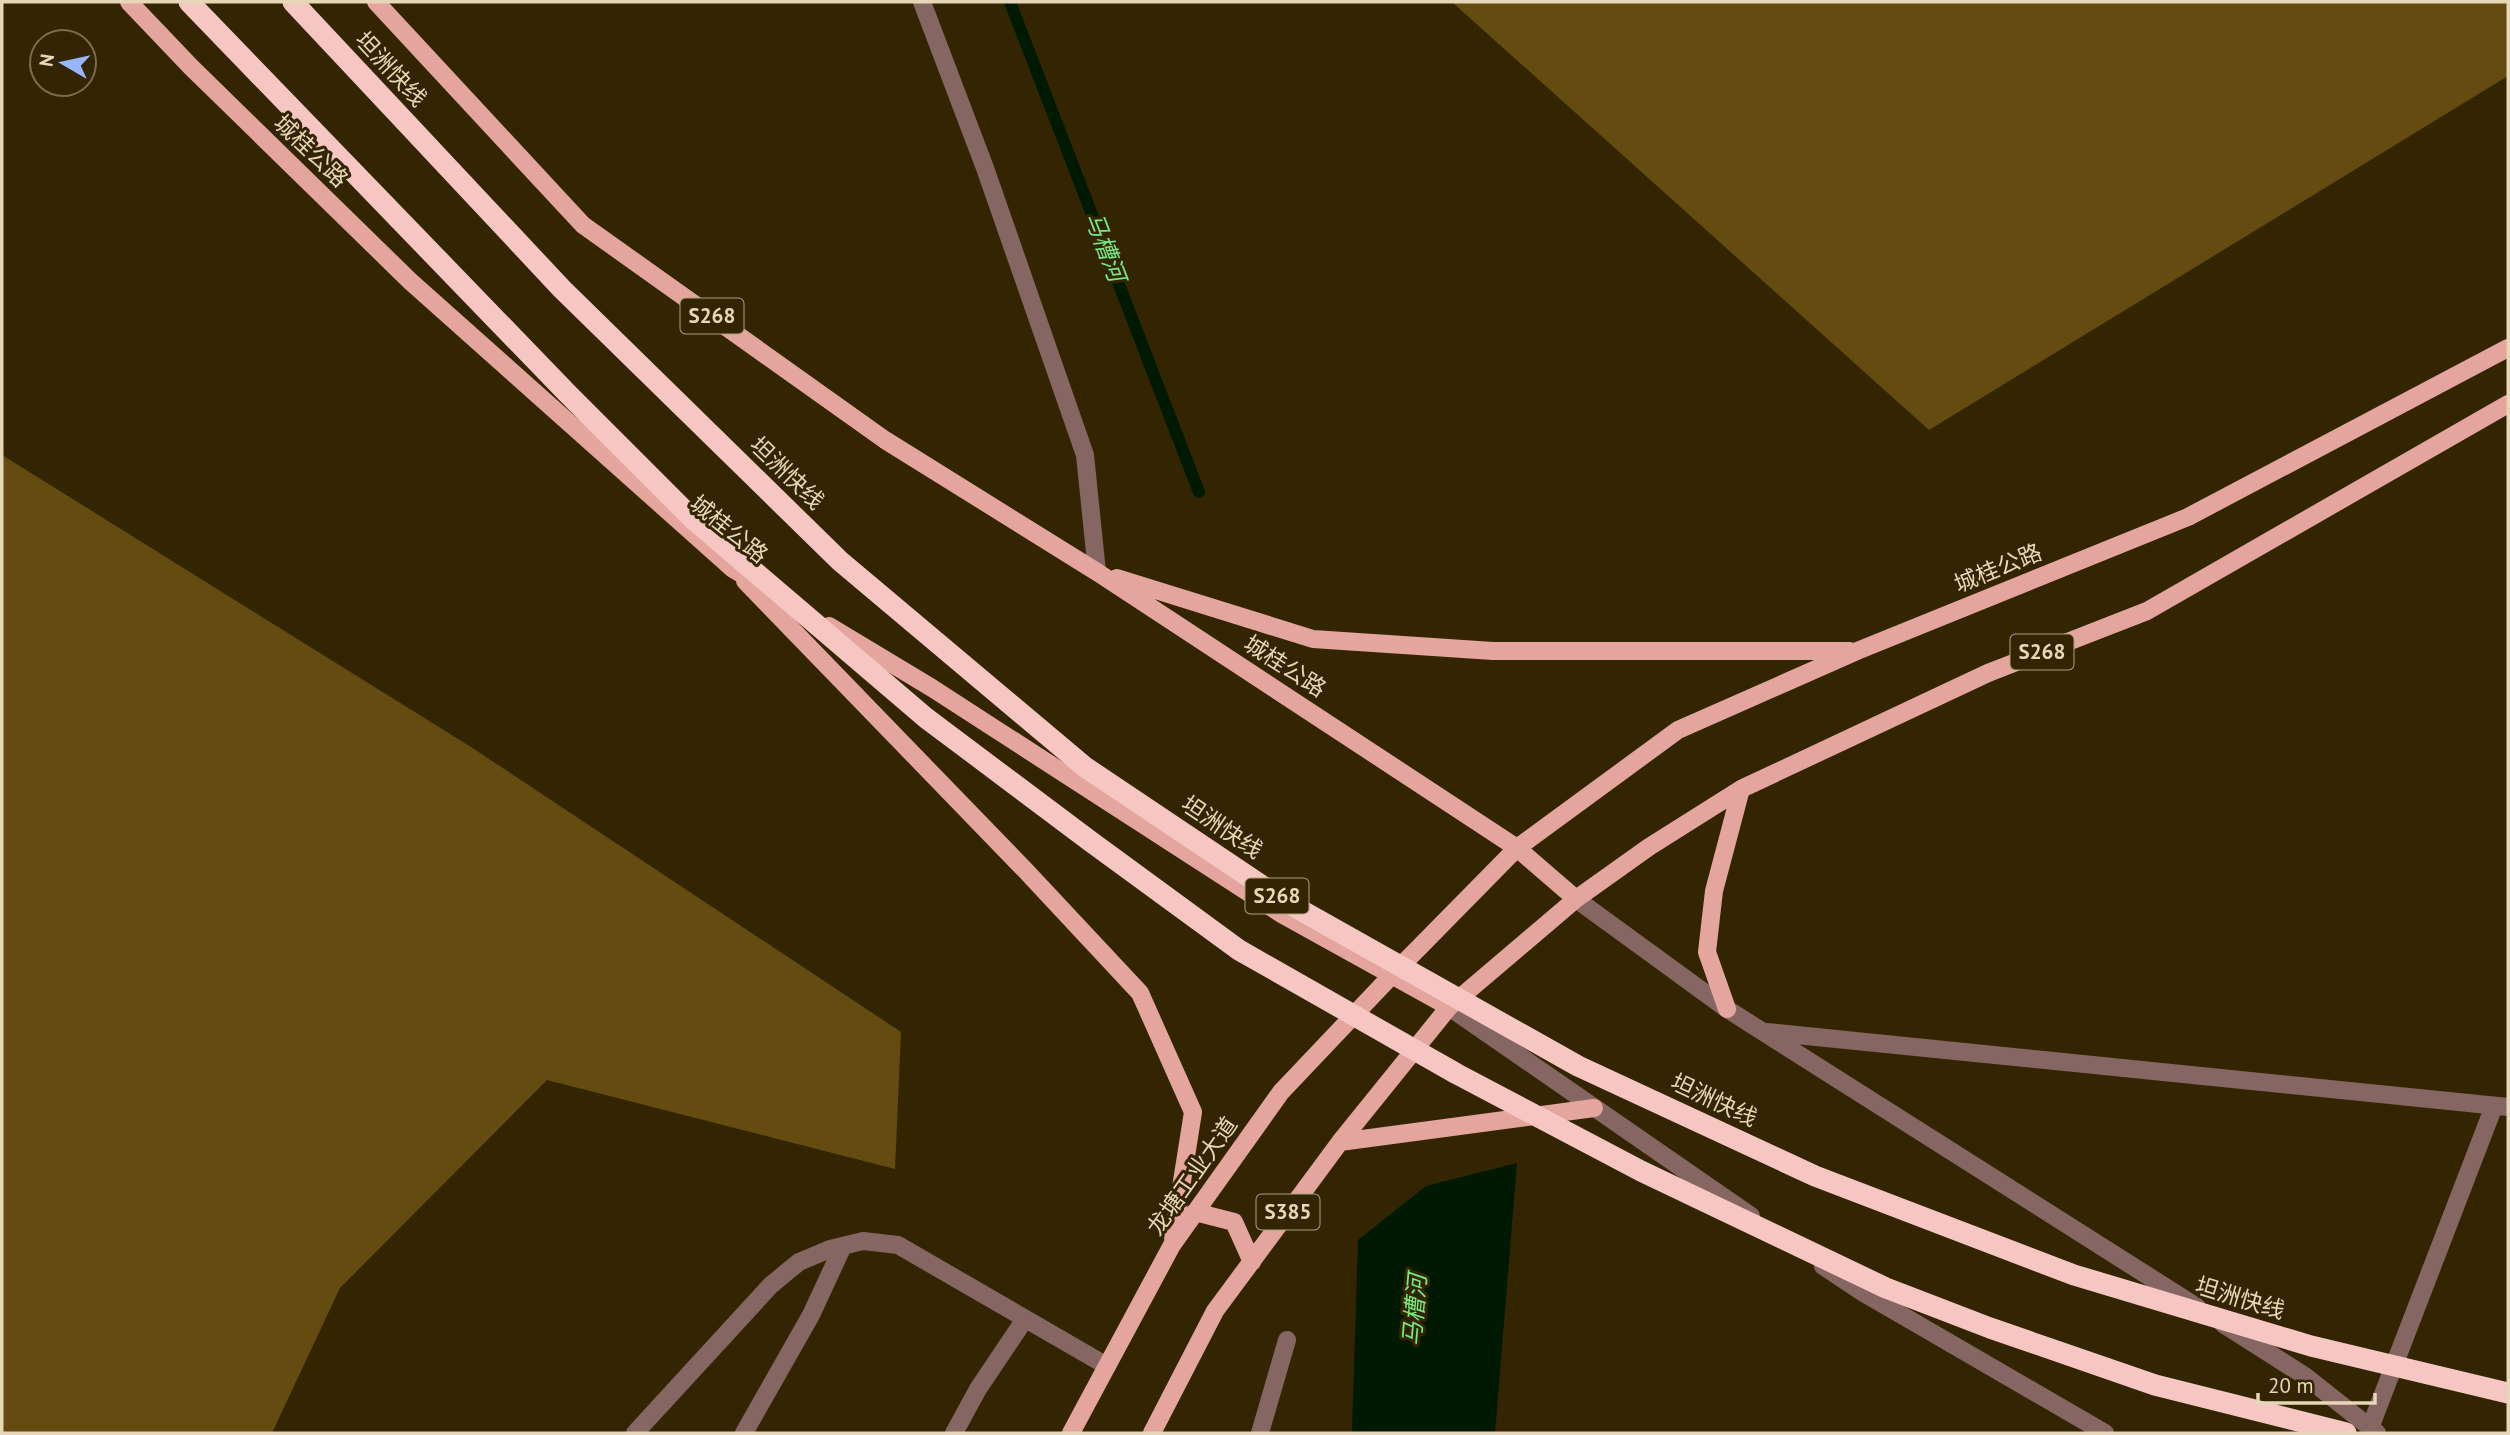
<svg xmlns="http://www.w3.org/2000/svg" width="2510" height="1435" font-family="'PT Sans','Noto Sans SC',sans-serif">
  <rect width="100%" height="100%" fill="#332502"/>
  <!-- green -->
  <path fill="#644c10" d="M1452 2H2508V76L1929 430Z
    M2 455 471 747 901 1032 895 1169 547 1080 340 1288 272 1433H2Z"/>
  <!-- water -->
  <path fill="#001903" d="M1517 1163 1495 1433H1352L1358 1240 1426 1186Z"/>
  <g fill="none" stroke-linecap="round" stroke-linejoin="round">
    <!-- stream -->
    <path stroke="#001903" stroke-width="12" d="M1010 2 1199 492"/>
    <!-- minor -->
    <path stroke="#856663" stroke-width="18" d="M922 2 985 168 1085 455 1097 572
      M1576 899 1727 1009 2197 1307
      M1449 1007 1751 1216
      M1767 1032 2508 1107
      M1823 1266 1862 1292 2105 1433
      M2223 1324 2305 1376 2377 1433
      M2370 1428 2494 1106
      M635 1433 771 1285 799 1262 830 1249 863 1241 898 1245 1107 1366
      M744 1433 811 1315 843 1246
      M954 1433 978 1389 1025 1319
      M1260 1433 1287 1340"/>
    <!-- major -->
    <path stroke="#e4a59e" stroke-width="18" d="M129 2 191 67 410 281 733 569 760 585
      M376 2 583 225 885 440 1097 572 1517 848 1576 899
      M1117 578 1313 639 1493 651H1850
      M745 581 1026 871 1140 993 1193 1112 1173 1238
      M829 626 932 688 1283 915 1449 1007
      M1727 1009 1707 952 1714 891 1741 789
      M1340 1142 1594 1108
      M1195 1212 1234 1222 1252 1262
      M1071 1433 1172 1245 1281 1092 1392 975 1517 848 1678 730 1857 651 2188 517 2508 348
      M1152 1433 1215 1311 1340 1142 1449 1007 1576 899 1649 847 1741 789 1988 673 2147 611 2508 404"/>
    <!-- highway-bridge -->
    <path stroke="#f6c7c2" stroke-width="21" d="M189 2 567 393 694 520 926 718 1090 841 1239 950 1457 1074 1641 1171 1886 1288 1990 1328 2155 1385 2346 1433
      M293 2 562 289 840 561 1085 767 1288 903 1578 1066 1815 1176 2074 1275 2311 1346 2508 1393"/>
  </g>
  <g text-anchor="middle" stroke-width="6" stroke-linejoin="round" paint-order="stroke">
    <!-- shield labels -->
    <g fill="#332502" stroke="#b0a281" stroke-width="2">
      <rect x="680.5" y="298.5" width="63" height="35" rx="5"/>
      <rect x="2010.5" y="634.5" width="63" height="35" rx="5"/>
      <rect x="1245.5" y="878.5" width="63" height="35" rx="5"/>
      <rect x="1256.5" y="1194.5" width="63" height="35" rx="5"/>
    </g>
    <g font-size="21" font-weight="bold" fill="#e6d7b8">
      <text x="712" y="323">S268</text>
      <text x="2042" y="659">S268</text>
      <text x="1277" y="903">S268</text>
      <text x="1288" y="1219">S385</text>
    </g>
    <!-- street labels -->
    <g font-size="23" fill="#e6d7b8" stroke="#332502">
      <text transform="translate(391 69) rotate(47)" y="8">坦洲快线</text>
      <text transform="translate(311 151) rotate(44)" y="8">城桂公路</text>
      <text transform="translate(787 473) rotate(44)" y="8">坦洲快线</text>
      <text transform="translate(729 529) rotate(39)" y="8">城桂公路</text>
      <text transform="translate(1998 568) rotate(-22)" y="8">城桂公路</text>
      <text transform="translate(1285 666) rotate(33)" y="8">城桂公路</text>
      <text transform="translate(1222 827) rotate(34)" y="8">坦洲快线</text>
      <text transform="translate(1714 1100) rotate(25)" y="8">坦洲快线</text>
      <text transform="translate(1192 1176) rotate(-55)" y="8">龙塘工业大道</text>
      <text transform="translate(2240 1298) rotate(17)" y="8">坦洲快线</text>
    </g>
    <!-- water labels -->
    <g font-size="24" font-style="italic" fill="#77e983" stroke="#332502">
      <text transform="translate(1105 247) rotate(69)" y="8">马槽河</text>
      <text transform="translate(1415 1310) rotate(-85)" y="8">马槽河</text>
    </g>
  </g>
  <!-- border -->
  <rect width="2510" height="1435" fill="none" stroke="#e6d7b8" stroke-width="7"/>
  <!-- north arrow -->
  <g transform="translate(63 63) rotate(279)"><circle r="33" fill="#332502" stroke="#7b6c4b" stroke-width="2"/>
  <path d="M0-5L12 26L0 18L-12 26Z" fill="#97b6fd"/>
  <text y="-10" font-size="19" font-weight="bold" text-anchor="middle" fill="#e6d7b8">N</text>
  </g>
  <!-- scale -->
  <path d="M2258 1393v10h117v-10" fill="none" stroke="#e6d7b8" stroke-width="3.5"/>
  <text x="2268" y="1393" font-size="21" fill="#e6d7b8" stroke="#332502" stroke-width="5" paint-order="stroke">20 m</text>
</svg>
